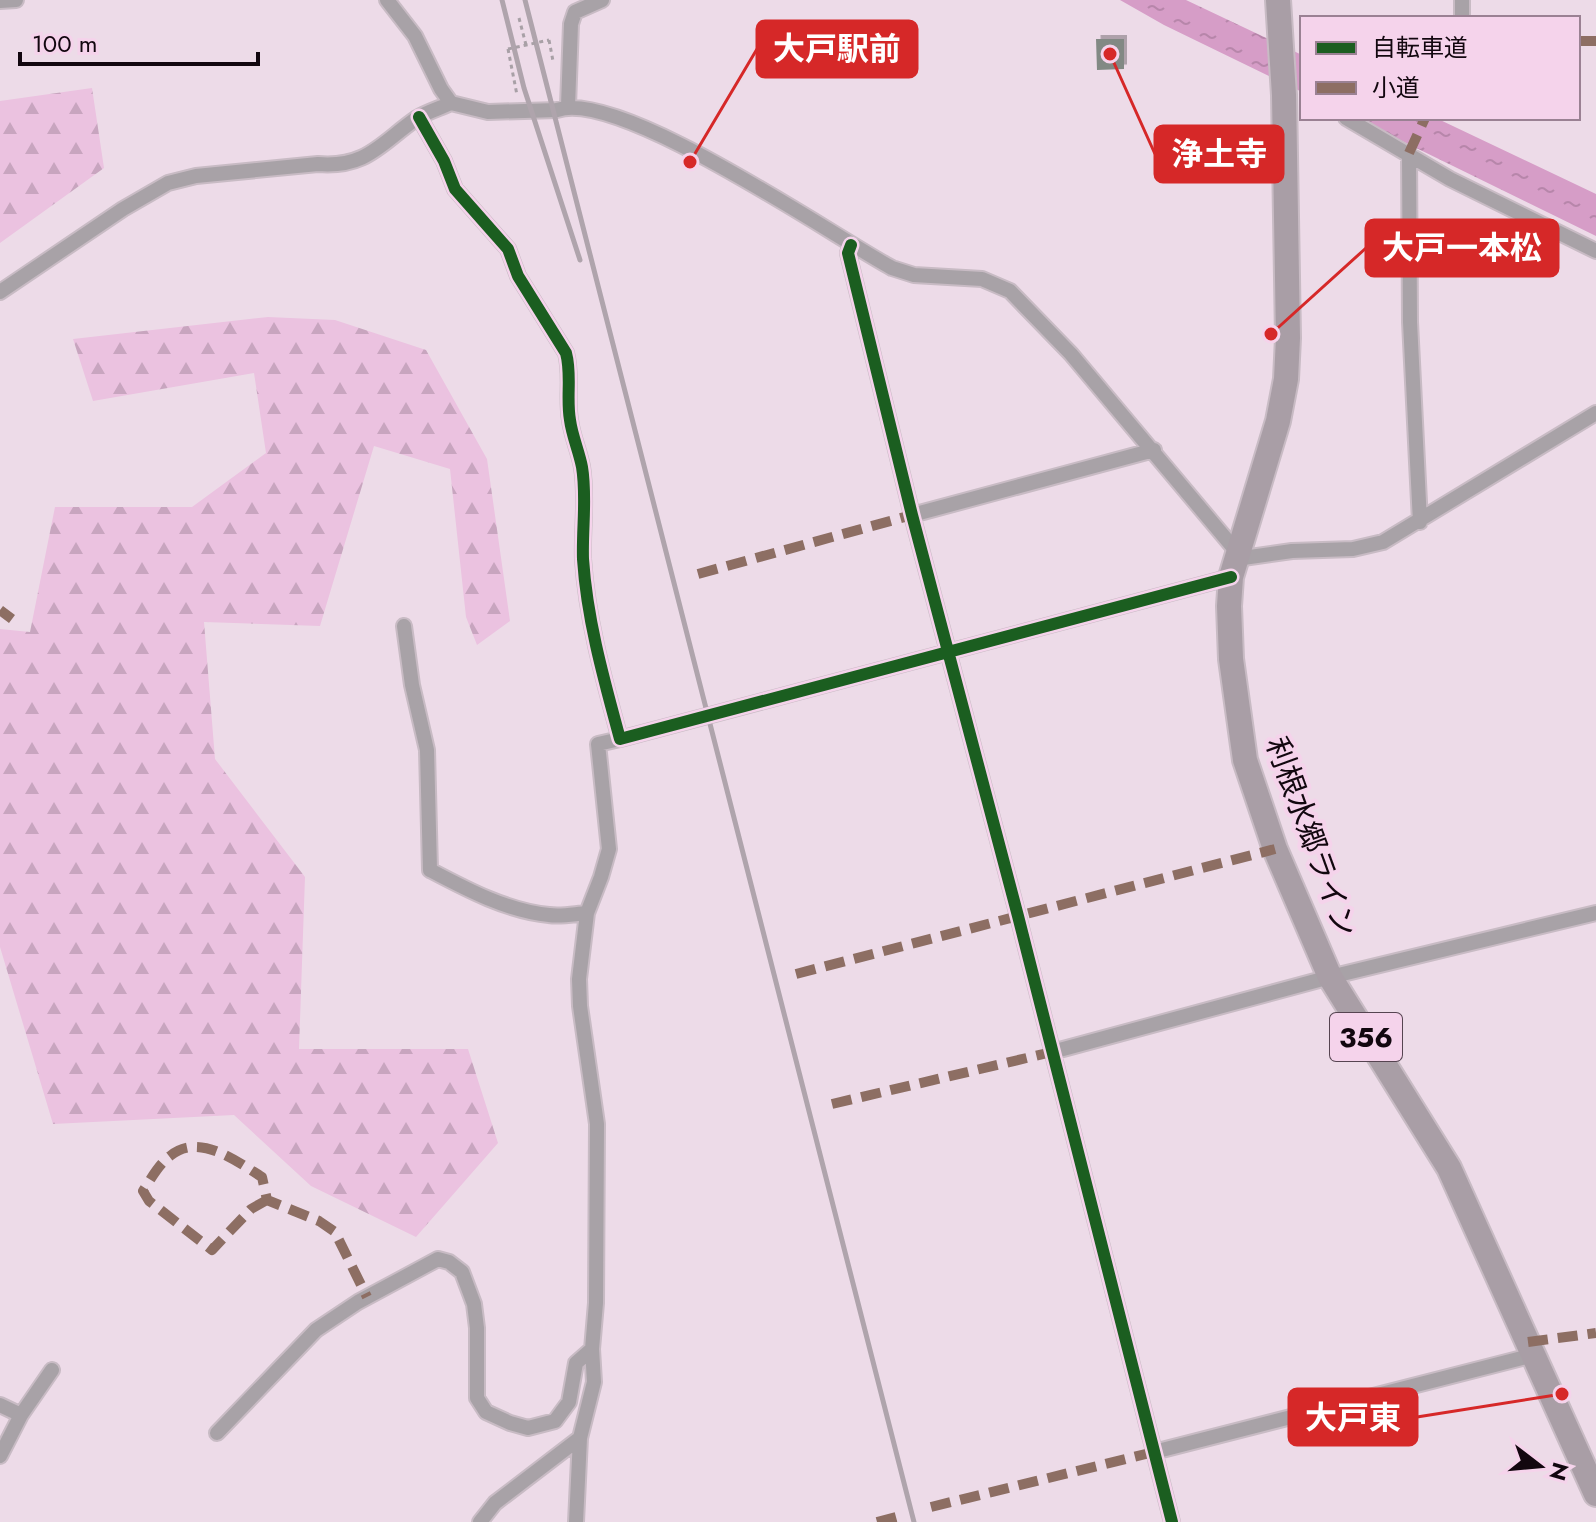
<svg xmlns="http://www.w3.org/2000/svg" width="1596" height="1522" font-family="Jost,'Noto Sans JP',sans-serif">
  <defs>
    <pattern id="forest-firs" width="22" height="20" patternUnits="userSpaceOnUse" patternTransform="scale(2)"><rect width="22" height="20" fill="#ebc2e0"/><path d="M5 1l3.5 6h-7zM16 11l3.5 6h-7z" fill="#c8a5bf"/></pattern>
    <pattern id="water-ripples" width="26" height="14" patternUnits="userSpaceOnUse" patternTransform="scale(2)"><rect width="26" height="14" fill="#d69dc7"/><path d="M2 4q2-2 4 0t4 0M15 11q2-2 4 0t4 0" fill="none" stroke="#b786aa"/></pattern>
    <filter id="shadow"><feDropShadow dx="4.5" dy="-4.5" stdDeviation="0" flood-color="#0004"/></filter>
  </defs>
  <rect width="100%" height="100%" fill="#eddbe8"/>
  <!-- forest -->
  <path fill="url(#forest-firs)" d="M92 88 104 168 0 243V101Z
    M268 317 335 320 426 350 487 459 510 621 477 645 466 617 450 469 374 446 320 626 204 622 215 759 305 877 299 1049H468L498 1143 416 1237 311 1186 234 1115 53 1124 0 947V629L30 632 55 507H192L266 453 254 373 93 401 73 339Z"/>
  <!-- water -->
  <path fill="url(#water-ripples)" d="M1120 0H1186L1302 55V92L1164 25Z
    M1355 118H1436L1596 194V236Z"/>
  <!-- building -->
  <path fill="#828984" filter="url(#shadow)" d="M1096 39H1124V69L1097 70Z"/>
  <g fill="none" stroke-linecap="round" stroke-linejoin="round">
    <!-- street casing -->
    <g stroke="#c8bbc4" stroke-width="18">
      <path id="street" d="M387 0 415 36 441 89 451 103 488 112 557 110C620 89 828 233 892 268L914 275 982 279 1010 291 1071 354 1237 552
        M1462 0V18
        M0 1 16 0
        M568 106 571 24 575 12 602 0
        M419 117 444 161 455 189 508 249 518 276 566 353C572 375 566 397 570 420 572 436 579 451 582 467 587 497 582 528 583 559 587 620 604 680 620 739L1231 577
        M1346 118 1450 179 1596 251
        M1409 153 1410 322 1420 522
        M851 245 848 253 912 515 1018 916 1172 1522
        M0 292 123 209 168 183 196 176 318 164C367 168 381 143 417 118 427 112 440 108 451 103
        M912 515 1154 450
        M1236 559 1292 551 1353 549 1383 542 1596 413
        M404 626 412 685 427 750 430 870C466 889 507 911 549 915 561 917 574 914 587 913
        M1052 1052 1330 977 1596 913
        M0 1405 21 1415 0 1456
        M21 1415 52 1370
        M217 1433 316 1330 358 1302 438 1259 449 1262 462 1272 474 1304 477 1328V1398L486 1412 510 1423 528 1428 555 1421 569 1402 576 1363 592 1349
        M1154 1452 1534 1355
        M480 1522 495 1503 580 1438
        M576 1522 580 1438 594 1382 592 1349 596 1303 597 1124 580 1006 579 979 587 913 601 877 609 849 598 744 620 739"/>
    </g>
    <!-- highway casing -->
    <g stroke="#c8bbc4" stroke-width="28">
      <path id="highway" d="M1278 0 1284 95 1288 338 1286 379 1278 421 1231 577 1229 606 1231 659 1245 760 1275 849 1330 977 1449 1168 1596 1494"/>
    </g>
    <!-- path -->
    <path stroke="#a8a0a6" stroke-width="3" stroke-dasharray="4 4" stroke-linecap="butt" d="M519 18 526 45
      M549 40 553 61
      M508 49 517 95"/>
    <!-- street -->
    <use href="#street" stroke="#a8a2a7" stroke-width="14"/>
    <!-- highway -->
    <use href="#highway" stroke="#a99ea6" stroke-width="24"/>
    <!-- rail -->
    <path stroke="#afa4ac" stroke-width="5" d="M502 0 524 88 580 260
      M525 0 914 1522"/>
    <!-- path-bridge -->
    <path stroke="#a8a0a6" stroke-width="3" stroke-dasharray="4 4" stroke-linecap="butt" d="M508 49 549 40"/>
    <!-- quiet -->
    <path stroke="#8d6e63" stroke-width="10" stroke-dasharray="20 10" stroke-linecap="butt" d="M1578 41H1596
      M1409 153 1425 118
      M698 574 912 515
      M0 610 12 619
      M796 974 1275 849
      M832 1104 1052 1052
      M267 1200 251 1209 212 1250 149 1201 143 1191C151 1179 158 1165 170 1156 199 1132 236 1161 262 1177L267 1200 319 1221 335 1232 367 1297
      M1528 1342 1596 1333
      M931 1507 1154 1452
      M877 1522 896 1517"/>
    <!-- cycleway casing -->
    <g stroke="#f5d3eb" stroke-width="17">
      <path id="cycleway" d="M419 117 444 161 455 189 508 249 518 276 566 353C572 375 566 397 570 420 572 436 579 451 582 467 587 497 582 528 583 559 587 620 604 680 620 739L1231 577
        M851 245 848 253 912 515 1018 916 1172 1522"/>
    </g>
    <!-- cycleway -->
    <use href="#cycleway" stroke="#1b5e20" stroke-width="12"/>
  </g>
  <g text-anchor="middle" stroke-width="8" stroke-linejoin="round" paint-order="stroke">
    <!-- shield labels -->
    <rect fill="#f5d3eb" stroke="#564451" stroke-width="2" x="1330" y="1013" width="72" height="48" rx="6"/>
    <g font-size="28" font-weight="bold" fill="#12070f">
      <text x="1366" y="1047">356</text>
    </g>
    <!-- street labels -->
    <g font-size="30" fill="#12070f" stroke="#f5d3eb">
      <text transform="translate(1311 837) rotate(70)" y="10">利根水郷ライン</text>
    </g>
  </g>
  <!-- callouts -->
  <path fill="none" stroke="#d62828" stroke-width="3" d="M690 162L757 49M1110 54L1155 154M1271 334L1366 248M1562 1394L1417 1417"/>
  <g fill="#d62828" stroke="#f5d3eb" stroke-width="3">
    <circle cx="690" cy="162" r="8"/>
    <circle cx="1110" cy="54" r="8"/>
    <circle cx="1271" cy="334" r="8"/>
    <circle cx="1562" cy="1394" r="8"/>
  </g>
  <g fill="#d62828" stroke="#d62828" stroke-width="3">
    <rect x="757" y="21" width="160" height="56" rx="8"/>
    <rect x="1155" y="126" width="128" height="56" rx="8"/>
    <rect x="1366" y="220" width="192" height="56" rx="8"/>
    <rect x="1289" y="1389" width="128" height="56" rx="8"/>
  </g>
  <g font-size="32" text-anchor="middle" font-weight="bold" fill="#fff">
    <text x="837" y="60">大戸駅前</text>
    <text x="1219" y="165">浄土寺</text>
    <text x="1462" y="259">大戸一本松</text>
    <text x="1353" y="1429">大戸東</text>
  </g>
  <!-- legend -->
  <rect x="1300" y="16" width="280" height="104" fill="#f5d3eb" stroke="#9a8193" stroke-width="2"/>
  <rect x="1316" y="42" width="40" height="12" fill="#1b5e20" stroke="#9a8193" stroke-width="2"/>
  <text x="1372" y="56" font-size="24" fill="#12070f">自転車道</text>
  <rect x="1316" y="82" width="40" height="12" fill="#8d6e63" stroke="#9a8193" stroke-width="2"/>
  <text x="1372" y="96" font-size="24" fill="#12070f">小道</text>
  <!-- north arrow -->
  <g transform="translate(1540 1466) rotate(106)" stroke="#f5d3eb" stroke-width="6" paint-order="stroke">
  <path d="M0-6L14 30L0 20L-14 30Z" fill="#12070f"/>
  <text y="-12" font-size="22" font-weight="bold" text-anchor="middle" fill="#12070f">N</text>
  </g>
  <!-- scale -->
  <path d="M20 52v12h238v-12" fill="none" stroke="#12070f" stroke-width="4"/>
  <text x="32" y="52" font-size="24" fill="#12070f" stroke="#f5d3eb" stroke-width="6" paint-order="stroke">100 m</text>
</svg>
